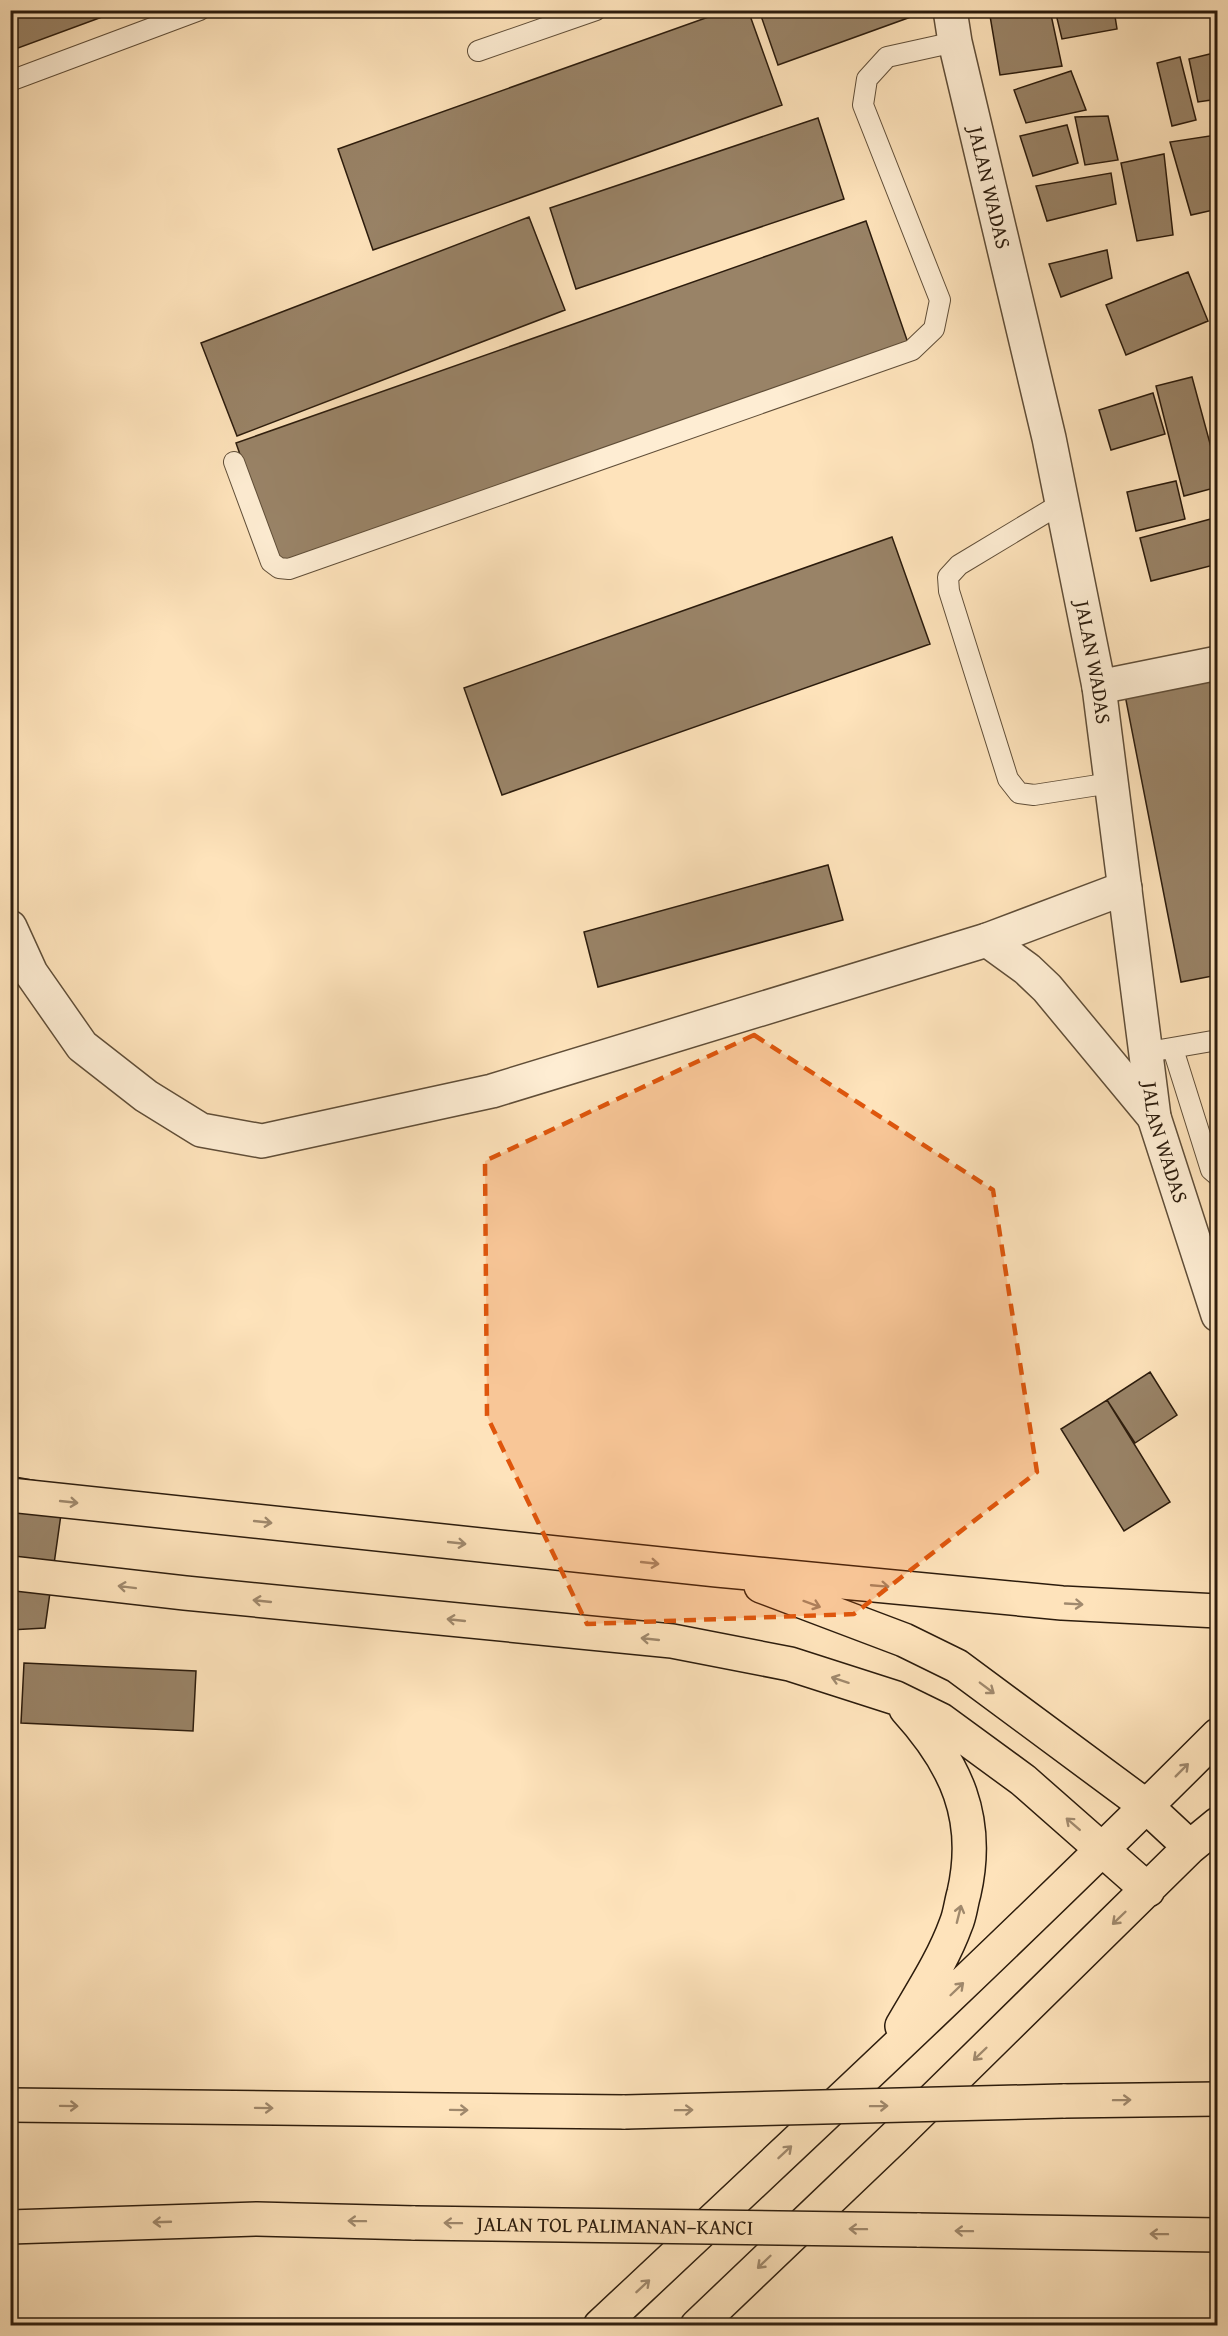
<svg xmlns="http://www.w3.org/2000/svg" width="1228" height="2336" font-family="'Gentium Book Plus',serif">
  <rect width="100%" height="100%" fill="#fee3bb"/>
  <filter id="stains"><feTurbulence type="fractalNoise" baseFrequency=".00333" numOctaves="4"/><feColorMatrix values="0 0 0 0 .2 0 0 0 0 .09 0 0 0 0 .02 0 0 0 .5 -.17"/></filter>
  <radialGradient id="worn" r=".72"><stop offset=".6" stop-color="#630" stop-opacity="0"/><stop offset="1" stop-color="#630" stop-opacity=".3"/></radialGradient>
  <!-- building -->
  <path fill="#998367" stroke="#2c1c0d" stroke-width="1.5" d="M10 10H121L10 51Z
    M728 10H748L782 105 373 250 338 149Z
    M759 10H917L919 14 778 65Z
    M989 10H1050L1062 66 1000 75Z
    M1055 10H1114L1117 29 1062 39Z
    M1119 10H1145L1120 15Z
    M1218 52V99L1198 102 1189 59Z
    M1180 57 1196 120 1172 126 1157 63Z
    M1071 71 1086 110 1026 123 1014 90Z
    M1108 116 1118 160 1085 165 1075 117Z
    M818 118 844 199 576 289 550 208Z
    M1067 125 1078 163 1033 176 1020 136Z
    M1216 135 1218 143V209L1191 215 1170 142Z
    M1164 154 1173 235 1137 241 1121 163Z
    M1111 173 1116 204 1047 221 1036 186Z
    M529 217 565 310 237 436 201 343Z
    M866 221 908 343 278 564 236 443Z
    M1107 250 1112 278 1061 297 1049 264Z
    M1188 272 1208 321 1126 355 1106 305Z
    M1192 377 1218 473V487L1184 496 1156 386Z
    M1153 393 1165 434 1111 450 1099 410Z
    M1176 481 1185 519 1136 531 1127 492Z
    M1218 517V564L1151 581 1140 538Z
    M892 537 930 644 502 795 464 688Z
    M1218 676V975L1181 982 1125 695Z
    M828 865 843 920 598 987 584 932Z
    M1150 1372 1177 1415 1135 1443 1107 1400Z
    M1107 1400 1170 1502 1124 1531 1061 1429Z
    M10 1476 65 1486 45 1628 10 1630Z
    M24 1663 196 1671 193 1731 21 1723Z"/>
  <g fill="none" stroke-linecap="round" stroke-linejoin="round">
    <!-- lane casing -->
    <g stroke="#604e38" stroke-width="22">
      <path id="lane" d="M478 51 596 10
        M10 81 200 10
        M234 462 271 562 279 568 289 569 912 350 934 329 940 300 863 105 867 79 887 57 955 42
        M1062 503 959 565 948 577 949 591 1008 779 1019 793 1034 795 1111 783
        M1173 1049 1211 1170 1218 1176
        M1160 1050 1218 1040"/>
    </g>
    <!-- street casing -->
    <g stroke="#604e38" stroke-width="36">
      <g id="street">
        <path id="s1" d="M950 10 955 42 1049 438 1099 687 1154 1117 1218 1315"/>
        <path d="M1099 687 1218 663"/>
        <path d="M10 927 31 973 82 1046 146 1096 201 1130 262 1141 492 1091 987 940 1125 888"/>
        <path d="M987 940 1027 969 1047 988 1154 1117"/>
      </g>
    </g>
    <!-- highway casing -->
    <g stroke="#2c1c0d" stroke-width="36">
      <path id="highway" d="M10 1495 717 1570 1062 1603 1218 1611
        M10 1573 185 1593 672 1641 790 1664 896 1698 941 1720 1023 1780 1148 1890
        M761 1586 904 1640 957 1666 1146 1806 1190 1847
        M902 2026C921 1993 943 1960 956 1924 960 1915 961 1903 964 1893 981 1818 956 1764 906 1709
        M1063 2101 1218 2099
        M10 2105 625 2112
        M10 2227 257 2219 415 2223
        M917 2230 1218 2235
        M600 2326C808 2131 1017 1936 1218 1735
        M697 2326 894 2138 1190 1847 1218 1824"/>
    </g>
    <!-- lane -->
    <use href="#lane" stroke="#feedd3" stroke-width="20"/>
    <!-- street -->
    <use href="#street" stroke="#feedd3" stroke-width="33"/>
    <!-- highway -->
    <use href="#highway" stroke="#fee3bb" stroke-width="33"/>
    <!-- highway-bridge casing -->
    <g stroke="#2c1c0d" stroke-width="36" stroke-linecap="butt">
      <g id="highway-bridge">
        <path d="M625 2112 1063 2101"/>
        <path id="s2" d="M415 2223 917 2230"/>
      </g>
    </g>
    <!-- highway-bridge -->
    <use href="#highway-bridge" stroke="#fee3bb" stroke-width="33"/>
  </g>
  <!-- one-way arrows -->
  <defs><path id="oneway-shaft" d="M-6 0H5M1.5-3L5.5 0L1.5 3" fill="none" stroke-width="1.6" stroke-linecap="round" stroke-linejoin="round" transform="scale(1.5)"/></defs>
  <g stroke="#a0896d">
    <use href="#oneway-shaft" transform="translate(69 1502) rotate(6)"/>
    <use href="#oneway-shaft" transform="translate(263 1522) rotate(6)"/>
    <use href="#oneway-shaft" transform="translate(457 1543) rotate(6)"/>
    <use href="#oneway-shaft" transform="translate(650 1563) rotate(6)"/>
    <use href="#oneway-shaft" transform="translate(880 1586) rotate(5)"/>
    <use href="#oneway-shaft" transform="translate(127 1587) rotate(-173)"/>
    <use href="#oneway-shaft" transform="translate(262 1601) rotate(-174)"/>
    <use href="#oneway-shaft" transform="translate(812 1604) rotate(20)"/>
    <use href="#oneway-shaft" transform="translate(1074 1604) rotate(3)"/>
    <use href="#oneway-shaft" transform="translate(456 1620) rotate(-174)"/>
    <use href="#oneway-shaft" transform="translate(650 1639) rotate(-174)"/>
    <use href="#oneway-shaft" transform="translate(840 1680) rotate(-162)"/>
    <use href="#oneway-shaft" transform="translate(987 1688) rotate(37)"/>
    <use href="#oneway-shaft" transform="translate(1182 1770) rotate(-45)"/>
    <use href="#oneway-shaft" transform="translate(1073 1824) rotate(-139)"/>
    <use href="#oneway-shaft" transform="translate(959 1914) rotate(-76)"/>
    <use href="#oneway-shaft" transform="translate(1119 1918) rotate(136)"/>
    <use href="#oneway-shaft" transform="translate(957 1989) rotate(-44)"/>
    <use href="#oneway-shaft" transform="translate(980 2054) rotate(136)"/>
    <use href="#oneway-shaft" transform="translate(1122 2100) rotate(-1)"/>
    <use href="#oneway-shaft" transform="translate(69 2106) rotate(1)"/>
    <use href="#oneway-shaft" transform="translate(879 2106) rotate(-1)"/>
    <use href="#oneway-shaft" transform="translate(264 2108) rotate(1)"/>
    <use href="#oneway-shaft" transform="translate(459 2110) rotate(1)"/>
    <use href="#oneway-shaft" transform="translate(684 2110) rotate(-1)"/>
    <use href="#oneway-shaft" transform="translate(785 2152) rotate(-43)"/>
    <use href="#oneway-shaft" transform="translate(357 2221) rotate(-179)"/>
    <use href="#oneway-shaft" transform="translate(162 2222) rotate(178)"/>
    <use href="#oneway-shaft" transform="translate(453 2223) rotate(-179)"/>
    <use href="#oneway-shaft" transform="translate(858 2229) rotate(-179)"/>
    <use href="#oneway-shaft" transform="translate(964 2231) rotate(-179)"/>
    <use href="#oneway-shaft" transform="translate(1159 2234) rotate(-179)"/>
    <use href="#oneway-shaft" transform="translate(764 2262) rotate(136)"/>
    <use href="#oneway-shaft" transform="translate(643 2286) rotate(-43)"/>
  </g>
  <!-- marked area -->
  <path fill="#df560c" fill-opacity="0.2" stroke="#df560c" stroke-width="4.5" stroke-dasharray="12 8" stroke-linejoin="round" d="M754 1035 993 1190 1037 1472 854 1614 587 1624 487 1416 485 1161Z"/>
  <g text-anchor="middle" stroke-width="5" stroke-linejoin="round" paint-order="stroke">
    <!-- street labels -->
    <g font-size="21" fill="#2c1c0d" stroke="#feedd3">
      <text dy="7" stroke="none"><textPath href="#s1" startOffset="182">JALAN WADAS</textPath></text>
      <text dy="7" stroke="none"><textPath href="#s1" startOffset="668">JALAN WADAS</textPath></text>
      <text dy="7" stroke="none"><textPath href="#s1" startOffset="1154">JALAN WADAS</textPath></text>
      <text dy="7" stroke="none"><textPath href="#s2" startOffset="200">JALAN TOL PALIMANAN–KANCI</textPath></text>
    </g>
  </g>
  <!-- margin -->
  <rect width="1228" height="2336" fill="none" stroke="#fee3bb" stroke-width="36"/>
  <rect x="12" y="12" width="1204" height="2312" fill="none" stroke="#2c1c0d" stroke-width="3"/>
  <rect x="18" y="18" width="1192" height="2300" fill="none" stroke="#2c1c0d" stroke-width="1.5"/>
  <rect width="100%" height="100%" filter="url(#stains)"/>
  <rect width="100%" height="100%" fill="url(#worn)"/>
</svg>
